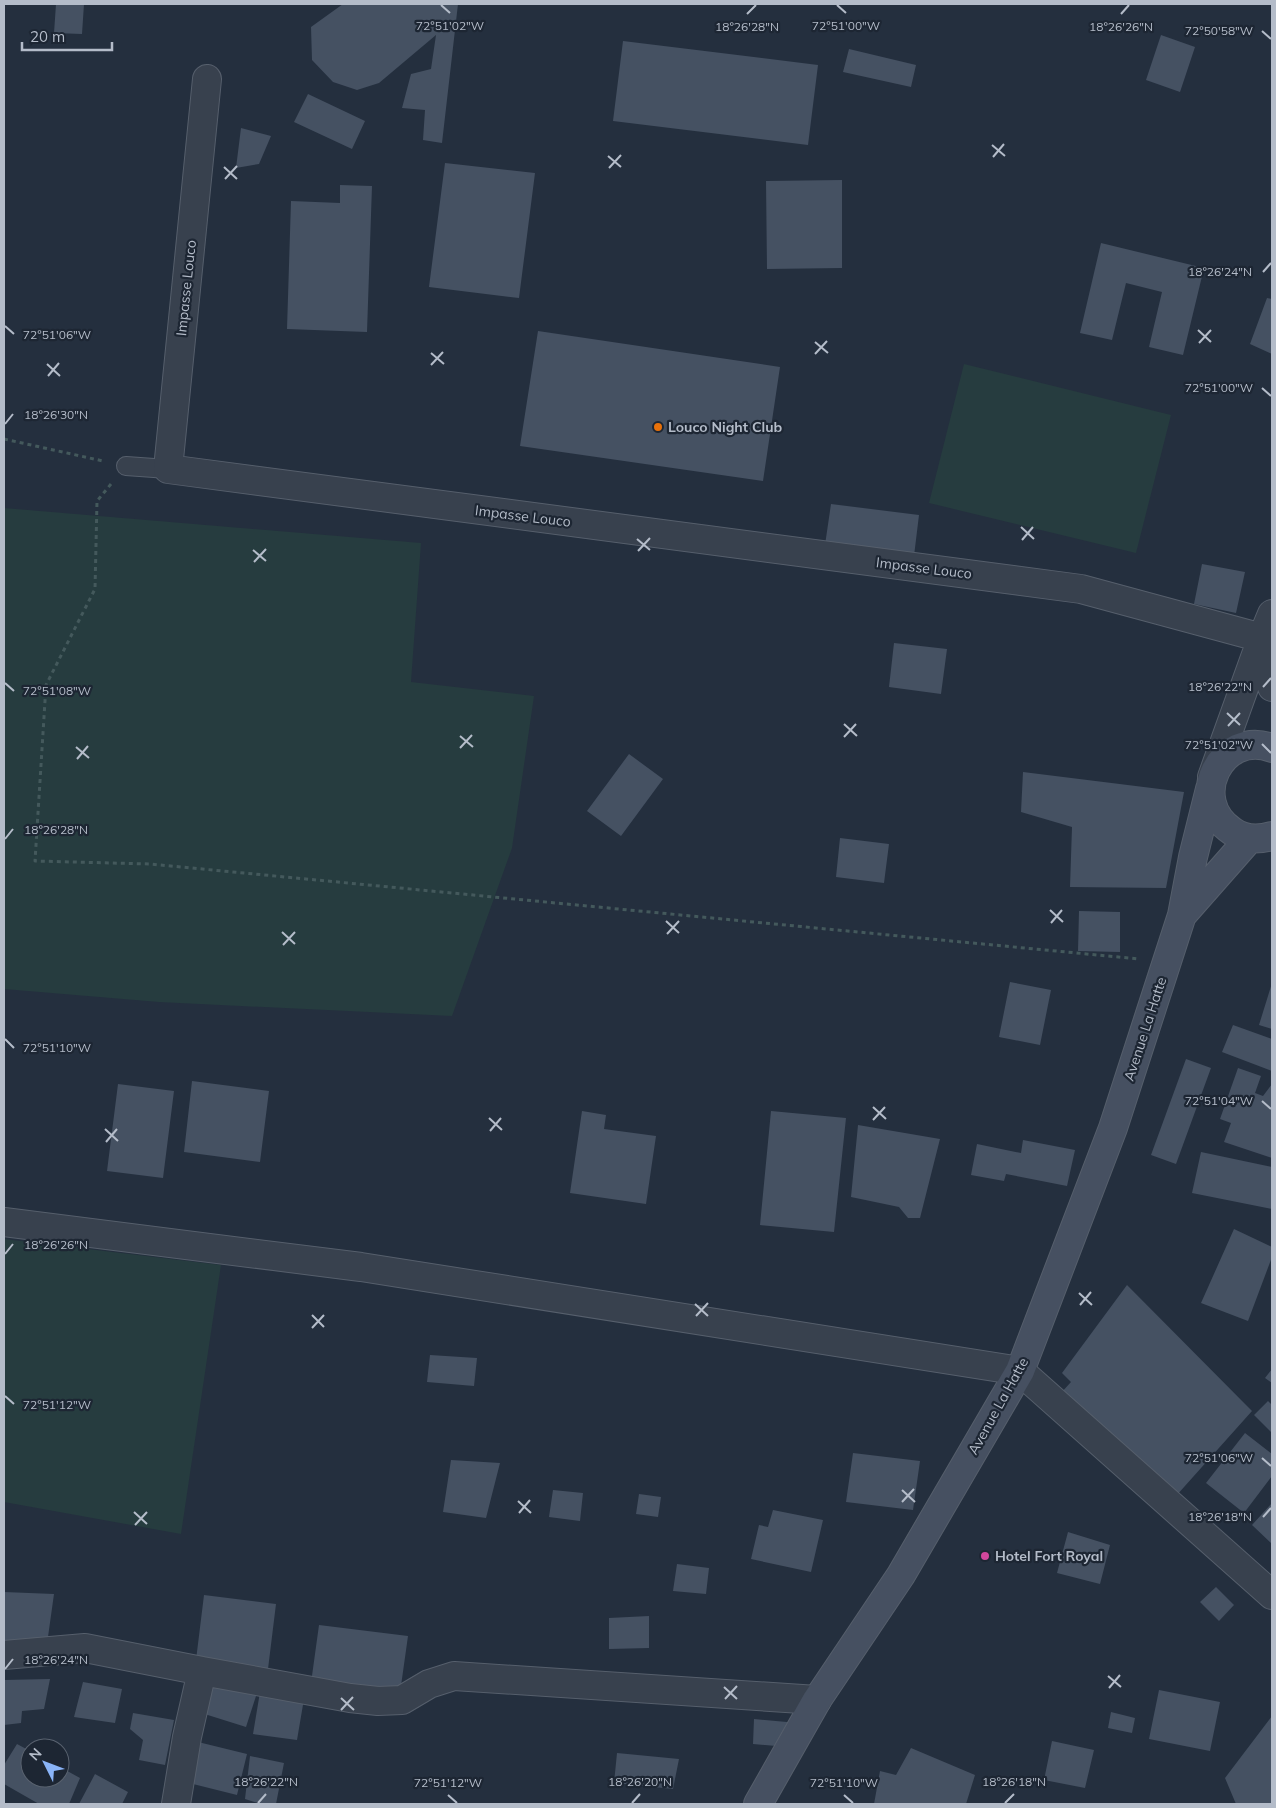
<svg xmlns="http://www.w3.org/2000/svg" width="1276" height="1808" font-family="Mulish,sans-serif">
  <rect width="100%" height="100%" fill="#242f3e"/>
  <!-- green -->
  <path fill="#263c3f" d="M964 364 1171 415 1136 553 929 503Z
    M4 508 421 543 411 682 534 696 512 848 452 1016 159 1002 4 989Z
    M4 1239 221 1265 181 1534 4 1502Z"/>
  <!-- building -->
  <path fill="#455162" d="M56 4H84L82 34 54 33Z
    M343 4H458L442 143 423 140 425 110 402 108 411 74 431 69 436 35 379 83 357 90 333 82 312 60 311 27Z
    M1161 35 1195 47 1180 92 1146 80Z
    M623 41 818 65 808 145 613 121Z
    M849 49 916 65 911 87 843 72Z
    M308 94 365 121 352 149 294 122Z
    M241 128 271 136 259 164 236 168Z
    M445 163 535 173 519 298 429 287Z
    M842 180V268L767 269 766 181Z
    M340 185 372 186 367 332 287 329 291 201 340 203Z
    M1101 243 1204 268 1183 355 1149 347 1162 292 1126 283 1112 340 1080 333Z
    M1267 298 1272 299V354L1250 344Z
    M538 331 780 367 763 481 520 446Z
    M831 504 919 515 914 556 825 545Z
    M1202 564 1245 572 1236 613 1194 604Z
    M894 643 947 649 941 694 889 687Z
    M629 754 663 779 621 836 587 811Z
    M1023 772 1184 792 1166 888 1070 887 1072 827 1021 812Z
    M840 838 889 844 884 883 836 877Z
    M1079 911 1120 912V952L1078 951Z
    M1010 982 1051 990 1040 1045 999 1037Z
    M1272 983V1029L1259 1025Z
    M1233 1025 1272 1039V1071L1222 1052Z
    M1186 1059 1211 1068 1176 1164 1151 1155Z
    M1238 1068 1261 1076 1255 1093 1263 1096 1272 1084V1158L1224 1142 1231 1123 1220 1119Z
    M192 1081 269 1091 260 1162 184 1152Z
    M118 1084 174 1091 163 1178 107 1171Z
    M582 1111 606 1115 604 1129 656 1136 646 1204 570 1193Z
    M771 1111 846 1118 834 1232 760 1225Z
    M858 1125 940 1139 920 1218H908L899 1207 851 1197Z
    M1023 1140 1075 1150 1067 1186 1006 1174 1004 1181 971 1175 977 1144 1021 1153Z
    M1201 1152 1272 1167V1209L1192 1193Z
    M1234 1229 1272 1247V1257L1248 1321 1201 1303Z
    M1127 1285 1252 1411 1176 1496 1060 1394 1071 1382 1062 1373Z
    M430 1355 477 1358 474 1386 427 1382Z
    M1272 1369V1383L1265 1378Z
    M1268 1401 1272 1405V1433L1254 1415Z
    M1245 1433 1272 1454V1476L1244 1513 1206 1483Z
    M853 1453 920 1461 913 1510 846 1502Z
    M451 1460 500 1463 486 1518 443 1512Z
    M553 1490 583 1493 580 1521 549 1517Z
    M639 1494 661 1497 658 1517 636 1514Z
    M1272 1503V1544L1252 1525Z
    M773 1510 823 1520 811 1572 751 1559 759 1525 768 1527Z
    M1068 1532 1110 1545 1100 1584 1057 1573Z
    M677 1564 709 1568 706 1594 673 1591Z
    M1216 1587 1234 1605 1219 1621 1200 1602Z
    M4 1592 54 1594 47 1644 4 1640Z
    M204 1595 276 1604 268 1669 196 1660Z
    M649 1616V1648L609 1649V1618Z
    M319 1625 408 1636 400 1693 311 1683Z
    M205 1677 257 1693 246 1727 195 1711Z
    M50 1679 44 1709 22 1711 21 1723 4 1725V1680Z
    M83 1682 122 1689 115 1723 74 1717Z
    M261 1686 305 1693 297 1740 253 1734Z
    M1159 1690 1220 1702 1210 1751 1149 1739Z
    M1111 1712 1135 1718 1132 1733 1108 1728Z
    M133 1713 174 1720 165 1765 139 1760 143 1740 130 1729Z
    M1272 1716V1804H1236L1225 1778Z
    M754 1719 798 1723 788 1747 753 1744Z
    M194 1741 247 1754 237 1795 185 1782Z
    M1052 1741 1094 1750 1085 1788 1044 1780Z
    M17 1744 30 1751V1778H60V1767L80 1778 69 1804H39L4 1784V1765Z
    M911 1748 975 1775 966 1804H874L880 1771 896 1775Z
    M617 1753 679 1759 673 1789 614 1783Z
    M250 1756 284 1763 276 1804H261L245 1799Z
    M95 1774 128 1792 122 1804H79Z"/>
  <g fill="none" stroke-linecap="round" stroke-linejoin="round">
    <!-- lane casing -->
    <g stroke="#565f6c" stroke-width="20">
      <path id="lane" d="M126 466 168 469"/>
    </g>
    <!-- street casing -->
    <g stroke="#565f6c" stroke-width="30">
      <path id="street" d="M207 79 168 469 1081 589 1262 638
        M1259 646 1272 687
        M1212 777 1262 638 1272 614
        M4 1222 361 1267 1020 1371 1272 1595
        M4 1655 85 1648 202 1671 187 1737 176 1804
        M202 1671 350 1698 378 1701 402 1700 429 1684 454 1676 817 1700"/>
    </g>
    <!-- secondary casing -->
    <g stroke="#565f6c" stroke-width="30">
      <path id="secondary" d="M1272 748C1221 729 1186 800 1232 831 1244 840 1258 840 1272 836
        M1183 914 1249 839
        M758 1804 817 1700 901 1575 1020 1371 1113 1128 1182 915 1193 857 1210 789"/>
    </g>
    <!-- path -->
    <path stroke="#44595c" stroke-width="3" stroke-dasharray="4 4" stroke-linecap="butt" d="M4 439 103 461
      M111 484 97 501 95 589 46 685 35 861 150 864 1139 959"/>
    <!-- lane -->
    <use href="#lane" stroke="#38414e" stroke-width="18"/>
    <!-- street -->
    <use href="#street" stroke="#38414e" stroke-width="28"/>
    <!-- secondary -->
    <use href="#secondary" stroke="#465061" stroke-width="28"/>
  </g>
  <!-- ticks -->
  <path fill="none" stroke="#b4bcc9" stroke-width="2" d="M441 5 450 13M837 5 846 13M747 14 756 5M1121 14 1129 5M1262 31 1271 39M992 145 1005 156M608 156 621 167M993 157 1004 144M224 167 237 179M609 168 621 155M225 179 237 166M1263 272 1271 263M5 326 14 334M1198 330 1211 342M815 342 828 353M1199 343 1211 330M431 353 444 364M815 354 827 341M47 364 60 376M431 365 443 352M48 376 59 363M1262 388 1271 396M5 424 13 414M1021 527 1034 539M637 539 650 550M1022 540 1033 527M253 550 266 561M638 551 650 538M254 562 266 549M5 683 14 691M1263 687 1271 678M1227 713 1240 725M844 724 857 736M1228 726 1240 713M460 736 473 747M844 737 856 724M1262 744 1271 753M76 747 89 758M460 748 472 735M77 759 88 746M5 839 13 829M1050 910 1063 922M666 921 679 933M1051 923 1062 910M282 932 295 944M667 934 679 921M283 945 295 932M5 1039 14 1048M1262 1101 1271 1109M873 1107 886 1119M489 1118 502 1130M873 1120 885 1107M105 1129 118 1141M490 1131 501 1118M106 1142 117 1129M5 1254 13 1244M1079 1293 1092 1305M695 1304 708 1316M1080 1305 1091 1292M312 1315 324 1327M696 1316 708 1303M312 1328 324 1315M5 1396 14 1404M1262 1458 1271 1466M902 1490 915 1502M518 1501 531 1513M902 1502 914 1489M134 1512 147 1524M519 1513 530 1500M1263 1517 1271 1508M135 1525 147 1512M5 1669 13 1659M1108 1676 1121 1687M724 1687 737 1699M1109 1688 1120 1675M341 1698 354 1710M725 1699 737 1686M341 1710 353 1697M448 1795 457 1803M844 1795 853 1803M258 1803 266 1794M632 1803 640 1794M1005 1803 1014 1794"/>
  <!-- markers -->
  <circle fill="#e8710a" stroke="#1d2633" stroke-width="2" cx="658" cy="427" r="5"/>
  <circle fill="#d1479c" stroke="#1d2633" stroke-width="2" cx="985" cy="1556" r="5"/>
  <g text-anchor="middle" stroke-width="4.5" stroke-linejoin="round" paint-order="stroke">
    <!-- street labels -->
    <g font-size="14" fill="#b4bcc9" stroke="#1d2633">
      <text transform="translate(186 288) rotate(-84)" y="5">Impasse Louco</text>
      <text transform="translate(523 516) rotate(7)" y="5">Impasse Louco</text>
      <text transform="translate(924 568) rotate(7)" y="5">Impasse Louco</text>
      <text transform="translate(1145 1029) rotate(-72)" y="5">Avenue La Hatte</text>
      <text transform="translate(998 1406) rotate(-61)" y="5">Avenue La Hatte</text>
    </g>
    <!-- poi labels -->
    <g font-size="14" font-weight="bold" fill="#b4bcc9" stroke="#1d2633" text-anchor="start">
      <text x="668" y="432">Louco Night Club</text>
      <text x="995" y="1561">Hotel Fort Royal</text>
    </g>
  </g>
  <g font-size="12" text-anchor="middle" fill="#b4bcc9" stroke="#1d2633" stroke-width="4.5" stroke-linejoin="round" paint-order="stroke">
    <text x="450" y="30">72°51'02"W</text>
    <text x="846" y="30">72°51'00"W</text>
    <text x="747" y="31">18°26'28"N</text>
    <text x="1121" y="31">18°26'26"N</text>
    <text x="1219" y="35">72°50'58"W</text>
    <text x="1220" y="276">18°26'24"N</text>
    <text x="57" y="339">72°51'06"W</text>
    <text x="1219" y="392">72°51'00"W</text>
    <text x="56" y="419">18°26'30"N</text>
    <text x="1220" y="691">18°26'22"N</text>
    <text x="57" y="695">72°51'08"W</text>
    <text x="1219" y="749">72°51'02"W</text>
    <text x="56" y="834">18°26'28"N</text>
    <text x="57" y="1052">72°51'10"W</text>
    <text x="1219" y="1105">72°51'04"W</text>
    <text x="56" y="1249">18°26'26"N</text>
    <text x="57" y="1409">72°51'12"W</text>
    <text x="1219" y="1462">72°51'06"W</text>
    <text x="1220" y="1521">18°26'18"N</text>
    <text x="56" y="1664">18°26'24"N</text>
    <text x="266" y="1786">18°26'22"N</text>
    <text x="640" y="1786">18°26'20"N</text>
    <text x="1014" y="1786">18°26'18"N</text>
    <text x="448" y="1787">72°51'12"W</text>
    <text x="844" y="1787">72°51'10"W</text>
  </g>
  <!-- border -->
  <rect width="1276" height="1808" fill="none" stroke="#b4bcc9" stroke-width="10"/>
  <!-- north arrow -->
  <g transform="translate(45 1763) rotate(312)"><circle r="24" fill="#1d2633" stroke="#59626f"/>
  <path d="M0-4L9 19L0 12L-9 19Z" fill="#8ab4f8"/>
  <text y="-8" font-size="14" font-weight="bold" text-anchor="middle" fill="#b4bcc9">N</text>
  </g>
  <!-- scale -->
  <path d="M22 42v8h90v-8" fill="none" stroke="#b4bcc9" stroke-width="2.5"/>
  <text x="30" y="42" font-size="15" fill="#b4bcc9" stroke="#1d2633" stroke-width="4" paint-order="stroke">20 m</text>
</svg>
